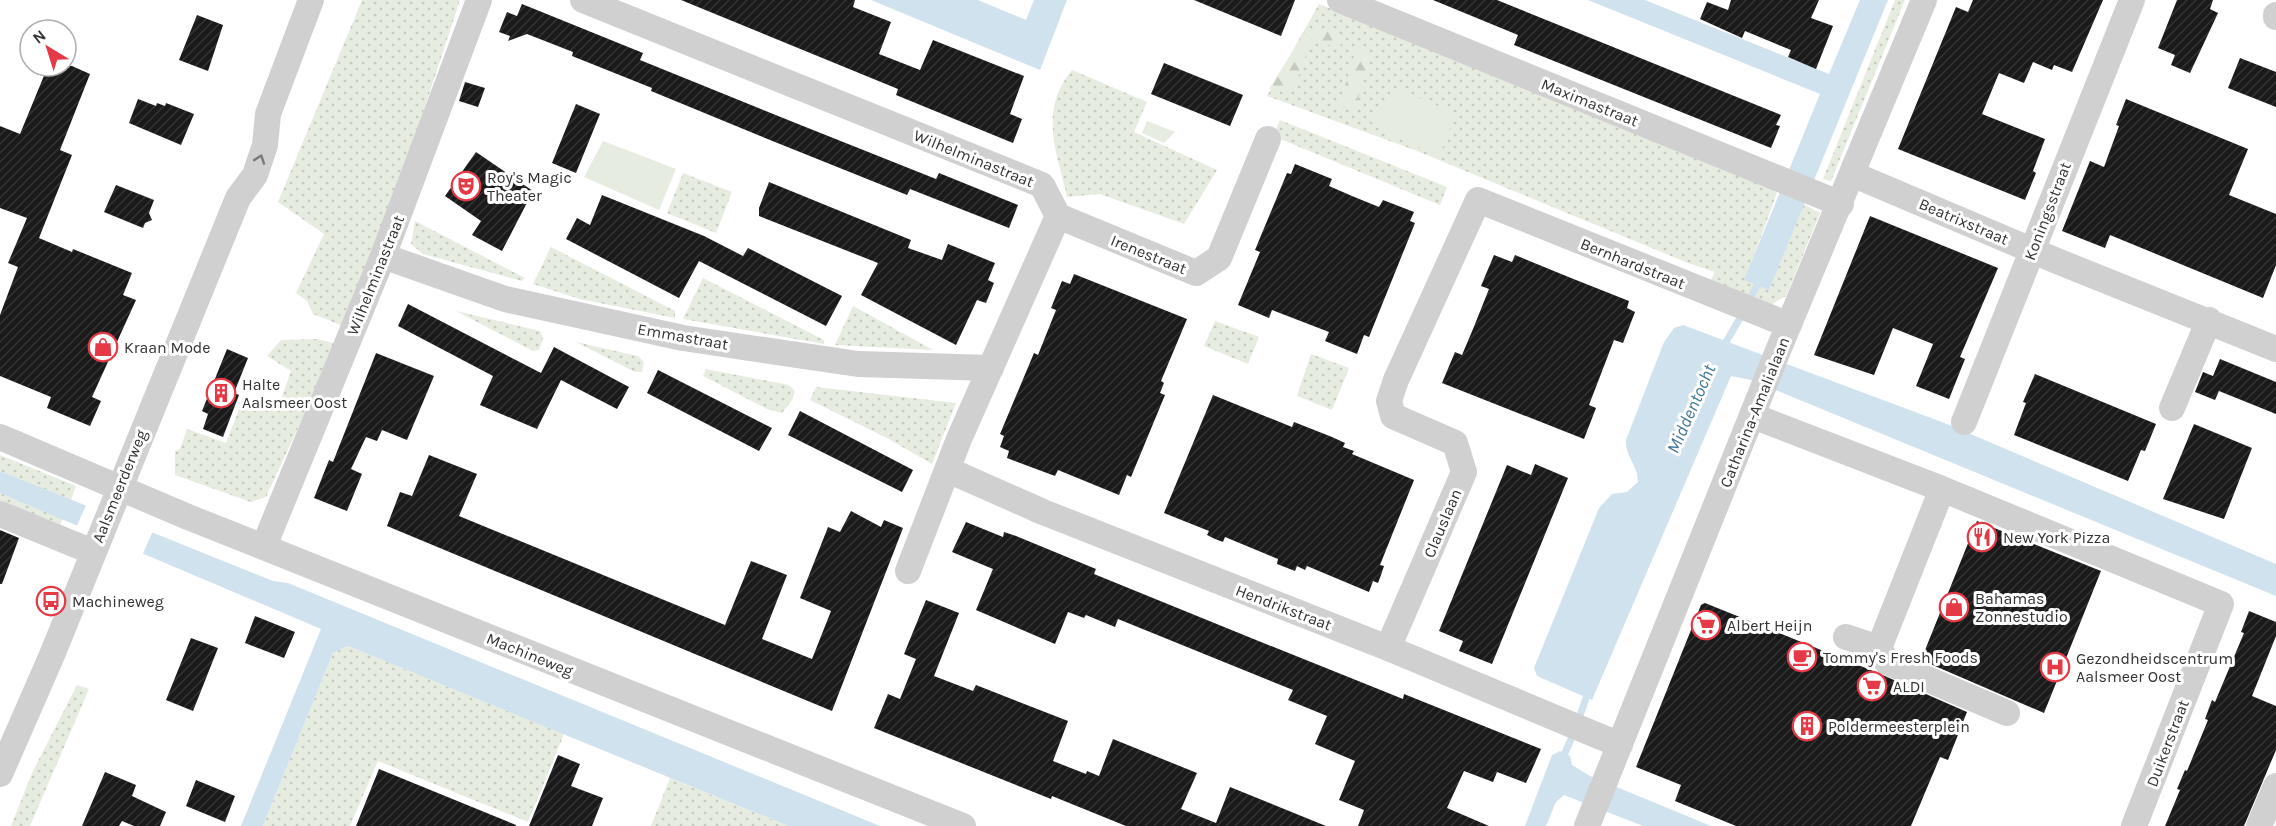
<svg xmlns="http://www.w3.org/2000/svg" width="2276" height="826" font-family="Karla,sans-serif">
  <defs>
    <pattern id="green-dots" width="8" height="8" patternUnits="userSpaceOnUse" patternTransform="scale(1.5)"><rect width="8" height="8" fill="#e6ecdf"/><path d="M2 2h.1M6 6h.1" fill="none" stroke="#c6cbc0" stroke-width="1.8" stroke-linecap="round"/></pattern>
    <pattern id="forest-firs" width="22" height="20" patternUnits="userSpaceOnUse" patternTransform="scale(1.5)"><rect width="22" height="20" fill="#e6ecdf"/><path d="M5 1l3.5 6h-7zM16 11l3.5 6h-7z" fill="#c6cbc0"/></pattern>
    <pattern id="building-hatch" width="6" height="6" patternUnits="userSpaceOnUse" patternTransform="scale(1.5)"><rect width="6" height="6" fill="#1a1a1a"/><path d="M-1 1l2-2M0 6l6-6M5 7l2-2" fill="none" stroke="#333"/></pattern>
  </defs>
  <rect width="100%" height="100%" fill="#fff"/>
  <!-- green -->
  <path fill="url(#green-dots)" d="M362 0H460L416 134 343 326 313 314 307 301 296 293 324 234 278 202Z
    M1895 0H1905L1831 181 1823 179Z
    M1319 4 1760 180 1777 193 1745 280 1769 289 1804 204 1820 213 1786 296 1769 306 1711 280 1715 272 1688 263 1417 151 1267 96Z
    M1072 70 1147 102 1134 132 1217 170 1184 224 1100 194 1067 197C1057 152 1038 111 1072 70Z
    M1280 120 1447 187 1440 205 1273 136Z
    M683 173 732 192 716 233 667 213Z
    M415 221 525 278 522 281 423 254 411 244Z
    M551 247 675 311V318L580 299 533 284Z
    M703 278 824 340V344L683 319Z
    M853 306 933 350 835 345Z
    M456 311 540 331 543 338 539 350 533 351Z
    M1215 321 1259 337 1248 364 1204 346Z
    M317 339 337 344 266 497 251 502 175 475V451L180 449 187 429 226 443 243 399 278 408 291 371 267 356 281 340Z
    M576 342 638 356 644 362 642 372H635Z
    M1311 354 1349 368 1332 410 1297 396Z
    M706 369 789 385 795 391 792 400 782 413 767 409 703 376Z
    M816 387 956 403 932 464 887 438 810 400Z
    M0 455 76 486 71 500 0 471Z
    M0 493 63 518 59 528 0 504Z
    M348 646 564 734 528 822 378 761 350 826H263L333 653Z
    M77 685 89 689 30 826H11L32 773Z
    M670 778 788 826H651Z"/>
  <!-- forest -->
  <path fill="url(#forest-firs)" d="M1330 29 1344 37 1339 49 1312 39 1293 91 1269 89 1306 30Z
    M1357 46 1371 58 1354 111 1339 106Z"/>
  <!-- pitch -->
  <path fill="#e6ecdf" d="M1393 88 1456 113 1439 157 1371 125Z
    M1147 121 1175 132 1164 143 1142 133Z
    M603 141 676 169 659 210 584 177Z"/>
  <!-- water -->
  <path fill="#cfe2ee" d="M871 0H978L1026 20 1034 0H1067L1040 70Z
    M1588 0H1645L1829 74 1860 0H1888L1769 290 1744 280 1820 94Z
    M1683 325 1947 424 2276 564V596L1751 380 1731 376 1592 700 1537 676 1534 668 1599 508 1612 494 1627 492 1638 482C1638 465 1625 457 1626 440L1664 342 1674 328Z
    M0 471 273 581 288 583 880 826H788L348 646 333 653 263 826H241L321 629 0 493Z
    M1560 751 1570 756 1572 765 1590 776 1711 826H1643L1564 795 1556 802 1546 826H1525L1552 755Z"/>
  <!-- pier -->
  <path fill="#fff" d="M87 503 153 531 141 558 76 528Z"/>
  <g fill="none" stroke-linecap="round" stroke-linejoin="round">
    <!-- stream -->
    <path stroke="#cfe2ee" stroke-width="7" d="M1748 303 1761 278
      M1723 347 1743 313
      M1578 721 1589 690
      M1562 760 1574 732"/>
  </g>
  <!-- building -->
  <path fill="url(#building-hatch)" d="M681 0H855L853 7 891 22 879 54 920 70 933 40 1024 76 1010 114 1022 119 1013 143 896 95 898 89Z
    M1194 0H1295L1281 36Z
    M1433 0H1497L1781 115 1776 125 1780 126 1771 148 1514 45 1518 35Z
    M1731 0H1819L1811 18 1833 26 1816 69 1788 57 1791 50 1745 31 1742 38 1700 19 1707 2 1728 10Z
    M1973 0H2103L2072 72 2054 65 2052 70 2033 62 2024 83 1999 73 1982 114 2045 139 2033 171 2036 173 2025 200 1898 149 1956 7 1968 12Z
    M2177 0H2213L2210 9 2218 13 2190 73 2171 65 2175 55 2158 48Z
    M522 4 643 53 640 60 798 124 936 179 939 173 1018 205 1009 228 910 189 907 195 770 140 651 91 652 88 572 56 573 52 527 34 508 41 510 36 499 32 507 12 517 16Z
    M197 15 223 25 208 71 179 60Z
    M2240 58 2276 72V107L2228 88Z
    M1164 63 1243 95 1230 126 1151 94Z
    M48 66H72L90 74 60 150 72 155 39 238 72 252 73 249 132 273 123 295 136 300 92 397 101 401 90 426 47 408 51 397 0 376V315L18 267 8 263 27 218 0 208V126L20 134Z
    M465 82 485 88 478 107 459 101Z
    M138 99 156 106 157 103 165 106 166 103 194 114 181 145 129 123Z
    M2126 99 2248 149 2229 195 2276 214V265L2263 298 2110 235 2105 248 2062 231 2090 161 2104 167 2119 126 2116 125Z
    M576 104 600 114 576 173 552 163Z
    M476 152 533 191 502 251 472 235 481 221 445 196Z
    M1295 164 1332 179 1329 186 1352 196 1379 207 1383 200 1414 212 1410 221 1415 223 1373 327 1369 337 1364 335 1357 354 1325 341 1329 332 1272 310 1269 318 1238 305 1260 252 1255 250 1287 173 1291 174Z
    M769 182 911 240 908 248 942 260 948 244 995 263 988 280 994 283 986 303 977 300 956 345 861 295 878 263 759 216V208Z
    M116 185 154 200 149 213 152 220 145 223 143 228 104 212Z
    M602 195 704 236 743 256 748 248 842 296 826 326 699 261 679 298 566 239 577 218 590 225Z
    M1870 216 1998 268 1960 357 1965 359 1949 399 1916 386 1933 344 1893 328 1874 375 1814 355Z
    M1494 255 1512 262 1515 255 1571 278 1629 301 1627 308 1635 312 1623 343 1614 340 1589 405 1596 408 1584 439 1442 383 1455 352 1462 355 1473 329 1489 289 1481 286Z
    M1074 274 1187 319 1161 381 1164 383 1160 393 1165 395 1131 477 1127 475 1119 495 1058 470 1055 476 1007 458 1009 451 1000 447 1004 436 1000 434 1034 353 1038 355 1056 310 1051 308 1062 281 1070 284Z
    M408 304 541 373 554 347 629 387 617 409 561 380 537 429 480 405 493 376 398 326Z
    M227 349 248 358 234 393 239 395 223 437 203 429 208 414 202 411Z
    M376 353 434 376 407 440 382 430 377 441 366 437 351 469 362 474 347 511 314 498 329 460 333 462Z
    M2220 359 2276 382V414L2219 391 2215 400 2195 392 2203 372 2213 376Z
    M658 370 772 428 759 451 647 393Z
    M2035 374 2156 424 2145 451 2141 450 2128 481 2014 435 2026 403 2023 402Z
    M1213 395 1292 427 1294 422 1332 437 1345 443 1343 447 1354 451 1352 454 1414 480 1380 565 1384 566 1381 575 1378 583 1373 581 1369 592 1307 566 1305 570 1297 566 1295 571 1277 564 1278 559 1225 537 1223 542 1215 539 1207 535 1209 531 1164 513Z
    M800 411 913 470 902 492 788 435Z
    M2194 424 2252 448 2224 519 2163 499Z
    M429 455 477 474 459 516 725 625 751 561 787 575 762 639 812 659 831 611 800 598 828 527 840 532 851 511 881 527 884 520 903 528 832 711 387 526 400 492 412 496Z
    M1535 464 1568 478 1492 664 1459 651 1463 641 1439 631 1507 465 1531 475Z
    M1977 521 2101 571 2044 713 1921 660Z
    M966 522 1003 537 1004 532 1016 536 1096 569 1094 574 1256 640 1403 699 1404 694 1541 749 1526 783 1497 772 1493 782 1464 771 1447 808 1489 826H1358L1364 810 1339 800 1355 761 1315 744 1327 716 1288 700 1293 690 1118 619 1115 627 1086 615 1084 618 1068 612 1055 644 976 610 993 569 952 552Z
    M0 530 19 538 2 584H0Z
    M926 600 959 613 934 676 973 691 976 685 1068 721 1053 761 1086 774 1087 771 1099 776 1113 739 1197 773 1181 809 1216 823 1230 787 1326 826H1126L1052 796 1051 799 874 728 888 694 900 699 916 659 904 654Z
    M1705 603 1878 673 1967 712 1948 760 1940 757 1911 826H1736L1675 801 1681 785 1636 767 1701 605Z
    M2249 611 2276 622V636L2252 696 2276 706V750L2244 826H2165L2180 790 2177 789 2185 770 2187 771 2208 720 2205 719 2212 700 2215 702 2244 633 2241 632Z
    M255 616 295 632 284 658 245 643Z
    M191 638 218 648 193 711 166 700Z
    M558 755 580 764 571 786 603 798 592 826H529Z
    M379 769 516 825V826H356Z
    M105 772 136 785 132 796 166 812 160 826H134L122 821 119 826H82Z
    M196 780 235 796 225 822 186 806Z"/>
  <g fill="none" stroke-linecap="round" stroke-linejoin="round">
    <!-- minor -->
    <path stroke="#d0d0d0" stroke-width="26" d="M583 0 1042 185 1058 216
      M1340 0 1841 204
      M2276 15V17
      M1852 174 2057 261 2276 349
      M1058 216 1196 273 1219 258 1268 139
      M383 256 505 299 683 338 858 364 991 368
      M2172 408 2209 320
      M1753 416 1942 489 2221 604 2134 826
      M1964 422 2132 0
      M0 437 188 517 963 826
      M948 470 1043 512 1388 648 1620 745
      M0 514 93 552
      M264 546 383 256 479 0
      M908 571 959 439 1058 216
      M1846 637 1879 648 1887 662 2007 713
      M1388 648 1464 472 1455 443 1393 416 1389 401 1396 380 1478 200 1789 325
      M1879 648 1942 489
      M0 774 52 655 238 198 255 175 265 145 268 114 311 0
      M1587 826 1777 353 1924 0
      M2259 826 2276 786"/>
  </g>
  <!-- one-way arrows -->
  <defs><path id="oneway-chevron" d="M-2-3.5L2.5 0L-2 3.5" fill="none" stroke-width="1.6" stroke-linecap="round" stroke-linejoin="round" transform="scale(1.5)"/></defs>
  <use stroke="#7a7a7a" href="#oneway-chevron" transform="translate(260 159) rotate(-71)"/>
  <!-- icons -->
  <defs>
    <g id="theatre-ring" transform="scale(1.5)"><circle r="9.5" fill="#fff" stroke="#e63946" stroke-width="1.5"/><path d="M-5-5.5Q0-4 5-5.5V0Q5 5 0 6Q-5 5-5 0ZM-3.3-2.5H-1v1.5H-3.3ZM1-2.5H3.3v1.5H1ZM-2.8 1Q0 5.5 2.8 1Z" fill="#e63946"/></g>
    <g id="shop-ring" transform="scale(1.5)"><circle r="9.5" fill="#fff" stroke="#e63946" stroke-width="1.5"/><path d="M-5-2.5h2.3a2.7 3.5 0 0 1 5.4 0H5L5.5 6h-11ZM-1.5-2.5h3a1.5 2.3 0 0 0-3 0Z" fill="#e63946"/></g>
    <g id="building-ring" transform="scale(1.5)"><circle r="9.5" fill="#fff" stroke="#e63946" stroke-width="1.5"/><path d="M-4-6H4V6H1V3H-1V6H-4ZM-2.5-4.3h1.7v1.8h-1.7ZM.8-4.3h1.7v1.8H.8ZM-2.5-1h1.7V.8h-1.7ZM.8-1h1.7V.8H.8Z" fill="#e63946"/></g>
    <g id="restaurant-ring" transform="scale(1.5)"><circle r="9.5" fill="#fff" stroke="#e63946" stroke-width="1.5"/><path d="M-5-6h1v4h1v-4h1v4h1v-4h1v5L-1.5 .5V6h-2V.5L-5-1ZM5-6V6H3V1.5H1.5Q1.5-4 5-6Z" fill="#e63946"/></g>
    <g id="bus-ring" transform="scale(1.5)"><circle r="9.5" fill="#fff" stroke="#e63946" stroke-width="1.5"/><path d="M-5-6H5V4H4V6H2V4H-2V6H-4V4H-5ZM-3.5-4V0h7V-4ZM-3.5 1.2v1.5H-2V1.2ZM2 1.2v1.5H3.5V1.2Z" fill="#e63946"/></g>
    <g id="supermarket-ring" transform="scale(1.5)"><circle r="9.5" fill="#fff" stroke="#e63946" stroke-width="1.5"/><path d="M-6-5.5h2.5l.6 2H6L4.5 2H-2.5L-4.4-4H-6ZM-1.5 3.2a1.3 1.3 0 1 0 .1 0ZM3 3.2a1.3 1.3 0 1 0 .1 0Z" fill="#e63946"/></g>
    <g id="cafe-ring" transform="scale(1.5)"><circle r="9.5" fill="#fff" stroke="#e63946" stroke-width="1.5"/><path d="M-5.5-4.5H6V0H3Q3 3.5 0 3.5H-2.5Q-5.5 3.5-5.5 0ZM3-3.2v2h1.7v-2ZM-6 4.5H4V6H-6Z" fill="#e63946"/></g>
    <g id="hospital-ring" transform="scale(1.5)"><circle r="9.5" fill="#fff" stroke="#e63946" stroke-width="1.5"/><path d="M-5-5h3v3.5h4V-5h3V5h-3V1.5h-4V5h-3Z" fill="#e63946"/></g>
  </defs>
  <g fill-rule="evenodd">
    <use href="#theatre-ring" x="466" y="186"/>
    <use href="#shop-ring" x="103" y="347"/>
    <use href="#building-ring" x="221" y="393"/>
    <use href="#restaurant-ring" x="1982" y="537"/>
    <use href="#bus-ring" x="51" y="601"/>
    <use href="#shop-ring" x="1954" y="607"/>
    <use href="#supermarket-ring" x="1706" y="625"/>
    <use href="#cafe-ring" x="1802" y="657"/>
    <use href="#hospital-ring" x="2055" y="667"/>
    <use href="#supermarket-ring" x="1872" y="686"/>
    <use href="#building-ring" x="1807" y="726"/>
  </g>
  <g text-anchor="middle" stroke-width="6" stroke-linejoin="round" paint-order="stroke">
    <!-- street labels -->
    <g font-size="16" fill="#333" stroke="#fff">
      <text transform="translate(1590 102) rotate(22)" y="6">Maximastraat</text>
      <text transform="translate(974 158) rotate(22)" y="6">Wilhelminastraat</text>
      <text transform="translate(2047 211) rotate(-69)" y="6">Koningsstraat</text>
      <text transform="translate(1964 221) rotate(23)" y="6">Beatrixstraat</text>
      <text transform="translate(1149 254) rotate(22)" y="6">Irenestraat</text>
      <text transform="translate(1633 263) rotate(22)" y="6">Bernhardstraat</text>
      <text transform="translate(375 275) rotate(-68)" y="6">Wilhelminastraat</text>
      <text transform="translate(683 336) rotate(10)" y="6">Emmastraat</text>
      <text transform="translate(1754 412) rotate(-68)" y="6">Catharina-Amalialaan</text>
      <text transform="translate(119 486) rotate(-68)" y="6">Aalsmeerderweg</text>
      <text transform="translate(1442 523) rotate(-67)" y="6">Clauslaan</text>
      <text transform="translate(1284 607) rotate(21)" y="6">Hendrikstraat</text>
      <text transform="translate(530 654) rotate(22)" y="6">Machineweg</text>
      <text transform="translate(2167 743) rotate(-69)" y="6">Duikerstraat</text>
    </g>
    <!-- poi labels -->
    <g font-size="16" fill="#333" stroke="#fff" text-anchor="start">
      <text x="487" y="183">Roy's Magic<tspan x="487" dy="18">Theater</tspan></text>
      <text x="124" y="353">Kraan Mode</text>
      <text x="242" y="390">Halte<tspan x="242" dy="18">Aalsmeer Oost</tspan></text>
      <text x="2003" y="543">New York Pizza</text>
      <text x="1975" y="604">Bahamas<tspan x="1975" dy="18">Zonnestudio</tspan></text>
      <text x="72" y="607">Machineweg</text>
      <text x="1727" y="631">Albert Heijn</text>
      <text x="1823" y="663">Tommy's Fresh Foods</text>
      <text x="2076" y="664">Gezondheidscentrum<tspan x="2076" dy="18">Aalsmeer Oost</tspan></text>
      <text x="1893" y="692">ALDI</text>
      <text x="1828" y="732">Poldermeesterplein</text>
    </g>
    <!-- water labels -->
    <g font-size="18" font-style="italic" fill="#3f7597" stroke="#fff">
      <text transform="translate(1691 409) rotate(-66)" y="6">Middentocht</text>
    </g>
  </g>
  <!-- north arrow -->
  <g transform="translate(48 48) rotate(322)"><circle r="28" fill="#ffffff" stroke="#adadad" stroke-width="1.5"/>
  <path d="M0-4.5L10 22L0 15L-10 22Z" fill="#e63946"/>
  <text y="-9" font-size="16" font-weight="bold" text-anchor="middle" fill="#333333">N</text>
  </g>
</svg>
